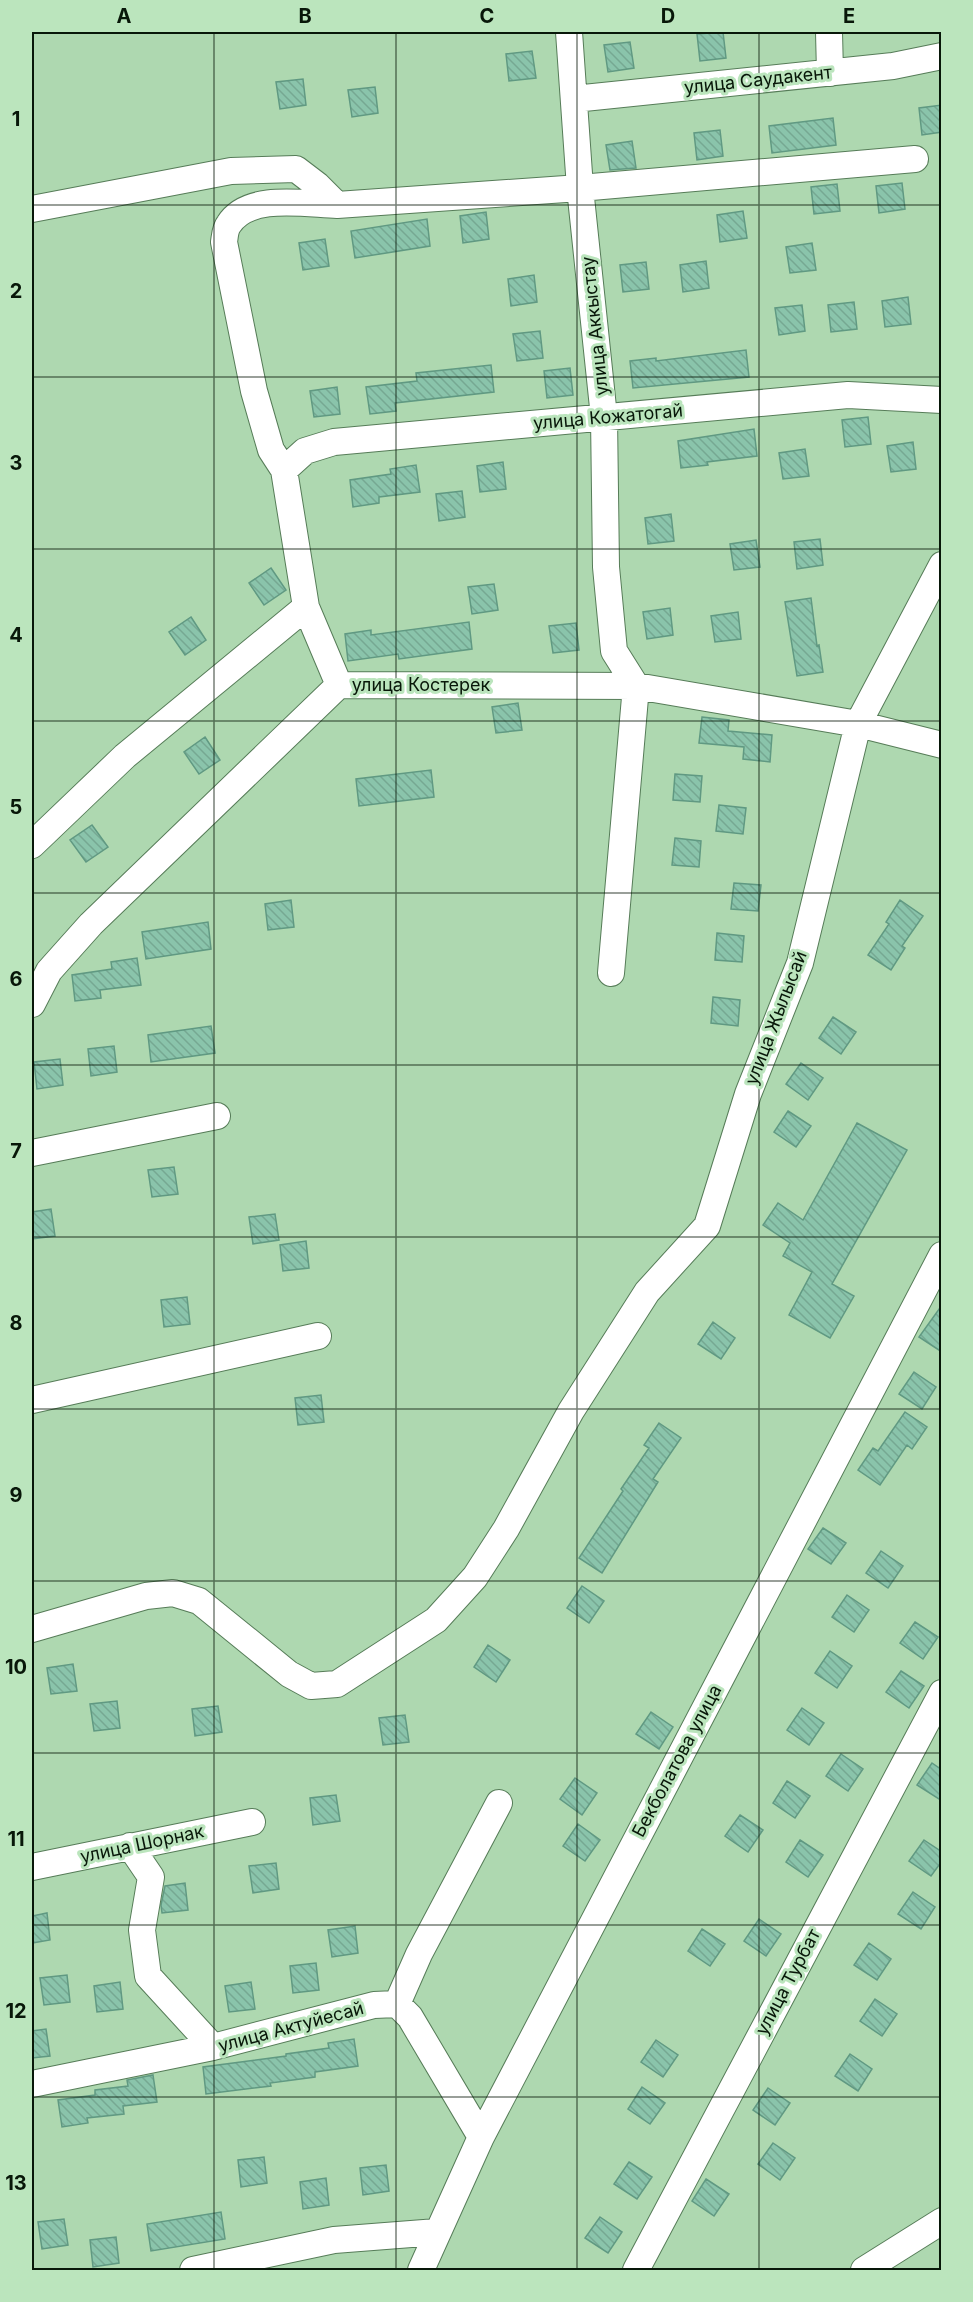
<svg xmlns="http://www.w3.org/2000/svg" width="973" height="2302" font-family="Inter,sans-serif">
  <defs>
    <pattern id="building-back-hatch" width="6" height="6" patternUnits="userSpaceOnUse" patternTransform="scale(1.5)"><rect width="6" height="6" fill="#8ac4ab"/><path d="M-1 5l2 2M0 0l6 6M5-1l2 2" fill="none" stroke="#76a892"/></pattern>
  </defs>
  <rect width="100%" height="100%" fill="#aed8b0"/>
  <!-- building -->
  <path fill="url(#building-back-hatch)" stroke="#609982" stroke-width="1.5" d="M723 32 726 58 700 61 697 34Z
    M630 42 634 68 608 72 604 45Z
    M532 51 536 78 509 81 506 54Z
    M303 79 306 105 280 109 276 82Z
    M375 87 378 113 352 117 348 90Z
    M942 105V132L922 135 919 108Z
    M833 118 836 145 772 153 769 126Z
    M720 130 723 156 697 160 694 133Z
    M632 141 636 168 610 170 606 145Z
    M902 183 905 209 879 213 876 186Z
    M837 184 840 211 814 214 811 187Z
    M743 211 747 238 720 242 717 215Z
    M486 212 489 239 463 243 460 216Z
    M427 219 430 246 355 258 351 231Z
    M325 239 329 266 303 270 299 243Z
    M812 243 816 270 790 273 786 247Z
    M706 261 709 288 683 292 680 265Z
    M646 262 649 289 623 292 620 265Z
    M534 275 537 302 511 306 508 279Z
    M908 297 911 324 885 327 882 301Z
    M854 302 857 329 831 332 828 305Z
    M802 305 805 331 779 335 775 308Z
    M540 331 543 358 517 361 513 334Z
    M746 350 749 377 633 388 630 361 656 358V361Z
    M491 365 494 392 395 403 396 411 370 414 366 387 417 381 416 373Z
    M570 368 573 395 547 398 544 371Z
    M337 387 340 414 314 417 310 391Z
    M868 417 871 444 845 447 842 420Z
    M754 429 757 456 707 462 708 465 681 468 678 441Z
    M913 442 916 469 891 472 887 446Z
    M805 449 809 476 783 479 779 453Z
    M503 462 506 489 480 492 477 466Z
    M416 465 420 492 379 497V503L353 507 350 480 391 474 390 469Z
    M462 491 465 517 439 521 436 494Z
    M671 514 674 541 648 544 645 518Z
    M820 539 823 565 797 569 794 542Z
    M756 540 760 567 734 570 730 544Z
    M271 568 286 590 264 605 249 583Z
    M494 584 498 610 472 614 468 587Z
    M811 598 817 646 819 645 823 672 797 676 785 602Z
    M670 608 673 635 647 639 643 612Z
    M738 612 741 639 715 642 711 616Z
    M191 617 206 640 185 655 169 632Z
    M469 622 472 649 399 659 398 654 348 661 345 634 371 630V635Z
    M576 623 579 650 553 653 549 626Z
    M518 703 522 730 496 733 492 707Z
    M702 717 729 720 728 731 772 735 770 762 743 759 744 747 699 743Z
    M205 737 220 760 199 774 184 752Z
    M431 770 434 797 359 806 356 779Z
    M675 774 702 776 700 802 673 800Z
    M719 805 746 808 743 834 716 831Z
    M92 825 108 847 86 862 70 840Z
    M675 838 701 841 699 867 672 865Z
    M734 883 761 885 758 911 731 909Z
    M291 900 294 927 268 930 265 904Z
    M900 900 923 916 902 946 905 948 891 970 868 955 889 924 886 922Z
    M208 922 211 949 146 959 142 932Z
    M717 933 744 936 742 962 715 960Z
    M137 958 141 985 100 990 101 998 75 1001 72 975 112 969 111 962Z
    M713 997 740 1000 738 1026 711 1023Z
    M833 1017 856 1032 841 1054 819 1038Z
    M211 1026 215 1053 151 1062 148 1035Z
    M114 1046 117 1072 91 1076 88 1049Z
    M60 1059 63 1085 37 1089 34 1062Z
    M801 1063 823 1078 808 1100 786 1084Z
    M788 1111 811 1126 796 1147 774 1132Z
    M857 1123 907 1150 832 1284 854 1296 830 1338 789 1315 812 1272 783 1256 790 1243 763 1225 778 1203 803 1220Z
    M174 1167 178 1194 152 1197 148 1170Z
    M51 1209 55 1236 32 1239V1212Z
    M275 1214 279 1240 253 1244 249 1217Z
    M306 1241 309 1268 283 1271 280 1245Z
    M187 1297 190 1324 164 1327 161 1300Z
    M942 1305V1352L919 1337Z
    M713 1322 735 1338 721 1359 698 1344Z
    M914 1372 936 1387 922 1409 899 1394Z
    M321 1395 324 1422 298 1425 295 1398Z
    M905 1412 927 1427 912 1449 907 1445 880 1485 858 1470 873 1448 878 1451Z
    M659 1423 681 1438 653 1479 658 1482 602 1573 579 1558 623 1491 621 1489 649 1448 644 1445Z
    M823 1528 846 1543 831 1564 808 1549Z
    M881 1551 903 1566 888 1588 866 1573Z
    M582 1586 604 1601 589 1623 567 1608Z
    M847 1595 869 1610 854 1632 832 1617Z
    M915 1622 938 1637 923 1659 900 1643Z
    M488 1645 510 1660 496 1682 474 1667Z
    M830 1651 852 1666 837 1688 815 1673Z
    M73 1664 77 1691 51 1694 47 1668Z
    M901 1671 924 1686 909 1708 886 1692Z
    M117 1701 120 1728 94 1731 90 1704Z
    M218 1706 222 1732 195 1736 192 1709Z
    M802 1708 824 1723 809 1745 787 1730Z
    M651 1712 673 1727 659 1749 636 1734Z
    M405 1715 409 1742 383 1745 379 1718Z
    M841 1754 863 1769 848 1791 826 1776Z
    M932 1763 942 1770V1801L917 1785Z
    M575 1778 597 1793 582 1815 560 1799Z
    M787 1781 810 1796 795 1818 773 1803Z
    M336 1795 340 1821 313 1825 310 1798Z
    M740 1815 763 1830 748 1852 725 1836Z
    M578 1824 600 1840 585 1861 563 1846Z
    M800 1840 823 1855 808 1877 786 1862Z
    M924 1840 942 1852V1861L931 1876 909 1861Z
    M276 1863 279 1889 253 1893 249 1866Z
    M185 1883 188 1910 162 1913 161 1905 165 1886Z
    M913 1892 935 1907 921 1929 898 1914Z
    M47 1913 50 1940 32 1943V1916Z
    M759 1919 781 1934 766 1956 744 1941Z
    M355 1926 358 1953 332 1957 328 1930Z
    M702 1929 725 1944 710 1966 688 1951Z
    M869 1943 891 1959 877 1980 854 1965Z
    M316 1963 319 1990 293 1993 290 1966Z
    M67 1975 70 2002 44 2005 40 1978Z
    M120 1982 123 2009 97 2012 94 1986Z
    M251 1982 255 2009 229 2012 225 1986Z
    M875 1999 897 2014 882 2036 860 2021Z
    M46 2029 50 2056 32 2058V2031Z
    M354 2039 358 2066 315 2072V2077L270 2083 271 2086 206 2094 203 2067 286 2056V2054L329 2048 328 2043Z
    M656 2040 678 2055 663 2077 641 2062Z
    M850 2054 872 2069 858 2091 835 2076Z
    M153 2075 157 2102 123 2106 124 2114 87 2118 88 2123 62 2127 58 2100 95 2095V2090L128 2086 127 2080Z
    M642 2087 665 2103 650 2124 628 2109Z
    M768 2088 790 2103 775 2125 753 2110Z
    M773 2143 795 2158 780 2180 758 2164Z
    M264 2157 267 2183 241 2187 238 2160Z
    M629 2162 652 2177 637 2199 614 2184Z
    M386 2165 389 2191 363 2195 360 2168Z
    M326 2178 329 2205 303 2209 300 2182Z
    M706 2179 729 2194 714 2216 692 2201Z
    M221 2212 225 2239 151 2251 147 2224Z
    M600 2217 622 2232 608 2253 585 2238Z
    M64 2219 68 2245 42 2249 38 2222Z
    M116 2237 119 2263 93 2267 90 2240Z"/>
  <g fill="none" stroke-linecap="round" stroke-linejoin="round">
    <!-- minor casing -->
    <g stroke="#567c58" stroke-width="28">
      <path id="minor" d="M569 32 580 188 604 417 606 567 614 651 636 686 611 973
        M829 32 830 73
        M574 99 893 66 942 56
        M32 209 231 171 296 169 317 185 337 205 580 188 915 159
        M284 470 305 451 334 442 848 395 942 400
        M306 607 284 470 271 450 254 391 224 242C225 236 225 229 229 224 249 193 305 204 337 205
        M32 845 125 756 306 607 339 685
        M32 1004 49 971 91 924 339 685 636 686 858 724 942 745
        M32 1153 217 1116
        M32 1400 318 1336
        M32 1629 146 1596 173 1593 199 1601 289 1674 311 1686 337 1684 436 1620 475 1577 506 1529 571 1411 647 1292 707 1226 748 1094 800 963 858 724 942 565
        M130 1846 151 1877 142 1930 148 1976 213 2047
        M32 1867 252 1822
        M397 2004 419 1954 499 1803
        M32 2084 213 2047 374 2005 397 2004 410 2017 481 2137
        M193 2270 334 2240 437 2232
        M421 2270 481 2137 942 1255
        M636 2270 942 1693
        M864 2270 942 2221"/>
    </g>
    <!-- minor -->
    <use href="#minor" stroke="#fff" stroke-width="26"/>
  </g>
  <!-- grid -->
  <path fill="none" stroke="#081709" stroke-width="1.5" stroke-opacity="0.55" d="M214 32V2270M396 32V2270M577 32V2270M759 32V2270M32 205H942M32 377H942M32 549H942M32 721H942M32 893H942M32 1065H942M32 1237H942M32 1409H942M32 1581H942M32 1753H942M32 1925H942M32 2097H942"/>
  <g text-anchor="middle" stroke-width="6" stroke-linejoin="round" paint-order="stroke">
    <!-- street labels -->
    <g font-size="18" fill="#081709" stroke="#bbe5bd">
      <text transform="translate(758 80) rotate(-6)" y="6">улица Саудакент</text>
      <text transform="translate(595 326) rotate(-96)" y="6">улица Аккыстау</text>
      <text transform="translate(608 417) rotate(-5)" y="6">улица Кожатогай</text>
      <text x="421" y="691">улица Костерек</text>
      <text transform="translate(776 1018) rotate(-69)" y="6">улица Жылысай</text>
      <text transform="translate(677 1761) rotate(-62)" y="6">Бекболатова улица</text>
      <text transform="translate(142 1844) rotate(-12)" y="6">улица Шорнак</text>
      <text transform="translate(788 1982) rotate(-62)" y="6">улица Турбат</text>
      <text transform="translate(291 2027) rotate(-15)" y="6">улица Актуйесай</text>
    </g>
  </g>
  <!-- border -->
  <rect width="973" height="2302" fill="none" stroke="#bbe5bd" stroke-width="66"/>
  <rect x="33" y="33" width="907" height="2236" fill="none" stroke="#081709" stroke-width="2"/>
  <g font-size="20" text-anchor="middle" font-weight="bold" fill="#081709">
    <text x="124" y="23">A</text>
    <text x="305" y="23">B</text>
    <text x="487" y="23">C</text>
    <text x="668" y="23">D</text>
    <text x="849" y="23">E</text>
    <text x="16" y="126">1</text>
    <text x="16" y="298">2</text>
    <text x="16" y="470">3</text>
    <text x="16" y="642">4</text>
    <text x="16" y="814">5</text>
    <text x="16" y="986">6</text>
    <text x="16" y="1158">7</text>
    <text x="16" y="1330">8</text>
    <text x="16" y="1502">9</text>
    <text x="16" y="1674">10</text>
    <text x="16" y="1846">11</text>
    <text x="16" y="2018">12</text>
    <text x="16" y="2190">13</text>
  </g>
</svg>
